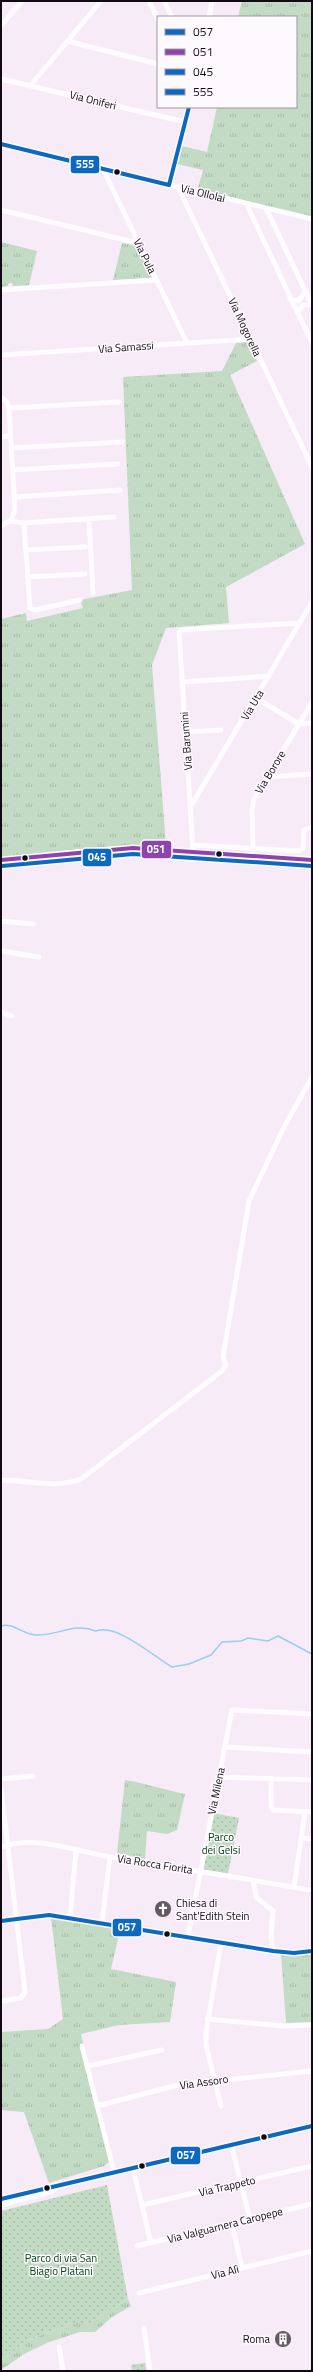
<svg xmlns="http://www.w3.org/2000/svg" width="313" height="2372" font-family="'Titillium Web',sans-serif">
  <defs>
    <pattern id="grass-tufts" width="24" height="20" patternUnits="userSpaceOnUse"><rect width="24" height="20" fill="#c3dac5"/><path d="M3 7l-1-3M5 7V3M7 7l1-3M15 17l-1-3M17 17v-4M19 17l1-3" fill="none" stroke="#a6baa8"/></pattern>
    <pattern id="park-dots" width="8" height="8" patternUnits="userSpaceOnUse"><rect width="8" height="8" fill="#c3dac5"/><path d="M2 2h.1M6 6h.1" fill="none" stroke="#a6baa8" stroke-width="1.8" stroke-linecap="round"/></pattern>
  </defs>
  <rect width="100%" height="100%" fill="#f7ebf8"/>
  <!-- grass -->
  <path fill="url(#grass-tufts)" d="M242 1H312V219L198 188 203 170 177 164 182 146 207 152 217 107H296V17H238Z
    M1 242 37 251 29 285 13 286 12 283H9L7 286 1 287Z
    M122 243 137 246 152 278 113 280Z
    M248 342 257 361 230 375 305 544 226 587 229 623 166 628 152 665 166 845H133L1 860V619L26 613 27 621 83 608 80 600 132 590 123 377 222 371 236 343Z
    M125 1780C145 1783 164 1790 185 1794L177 1830 167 1834 147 1831 145 1859 117 1853Z
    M51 1917 121 1926 111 1969 176 1982 170 2022 119 2025 81 2034 111 2160 104 2166 49 2183 24 2112 1 2110V2032L48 2029 63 2019Z
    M312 1953V2022L286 2023 281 1954Z
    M128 2299 131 2306 112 2317 95 2332H80L49 2342 24 2354 1 2370V2361L26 2341 72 2323H89Z"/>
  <!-- park -->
  <path fill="url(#park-dots)" d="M213 1813 239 1818 228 1874 203 1869Z
    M107 2185 128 2299 89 2323H72L26 2341 1 2361V2211Z
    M145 2363 146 2371H132L131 2365Z"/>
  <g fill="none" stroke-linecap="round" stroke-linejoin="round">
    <!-- stream -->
    <path stroke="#96cfef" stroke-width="1.5" d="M1 1626C12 1622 22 1634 36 1635 58 1636 74 1622 96 1631 117 1623 154 1657 172 1667L189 1664 211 1655 222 1642 241 1641 248 1638 268 1641 278 1636 312 1654"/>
    <!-- minor -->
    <path stroke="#fefcfe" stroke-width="5" d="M149 1 158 20
      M164 1 172 17
      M209 17 212 1
      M1 26 22 1
      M67 41 158 64
      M1 79 185 122
      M31 85 101 1
      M1 144 312 219
      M103 169 187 343
      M169 185 189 107
      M178 187 312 467
      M246 203 312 343
      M266 208 312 305
      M1 210 138 243
      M1 290 156 280
      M290 299 299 301 305 291
      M297 313 303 305H312
      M1 355 251 339
      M1 397 6 401 9 408 15 510 11 520 1 526
      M9 408 119 402
      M1 437 10 436
      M11 448 122 442
      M13 470 118 464
      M15 497 120 490
      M89 519 93 593
      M10 521 24 523 30 608 35 610 80 600
      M24 523 114 517
      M26 550 85 547
      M27 577 85 574
      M183 682 269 676
      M256 698 299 724 312 723
      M185 732 221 730
      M267 777 312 774
      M191 806 312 602
      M193 845 299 851 303 848 304 830 312 827
      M253 849 252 809 254 799 312 702
      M193 850 179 632 182 630 300 623
      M1 860 84 851 133 848 312 860
      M1 921 33 924
      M1 951 39 957
      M1 1012 12 1016
      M1 1480C26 1480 57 1489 81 1479L222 1371 226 1365 223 1357 249 1201 284 1127 312 1077
      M225 1747 312 1752
      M218 1777 312 1780
      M271 1778V1806L273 1810 312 1812
      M1 1779 33 1776
      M1 1788 25 1992 21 1998 1 2001
      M301 1838 312 1839
      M1 1847C35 1834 77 1852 111 1857 177 1868 243 1878 309 1890
      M253 1880 256 1897 273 1911 271 1936 273 1951
      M294 1887 305 1812
      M70 1918 76 1851
      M1 1921 49 1915 273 1951 294 1953 312 1951
      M102 1923 110 1857
      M188 1936 232 1710 312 1714
      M221 1942 206 2033V2045L221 2106
      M207 2019 284 2026 312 2025
      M82 2046 114 2172
      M88 2066 162 2050
      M97 2106 178 2085 312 2071
      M231 2144 250 2219
      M133 2168 151 2243
      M1 2199 312 2126
      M1 2205 51 2192 57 2188
      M142 2205 312 2166
      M232 2224 242 2268
      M137 2246 312 2204
      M139 2293 312 2251
      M144 2328 150 2371
      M59 2347 63 2371"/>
    <!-- bus-1 casing -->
    <g stroke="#fef9fe" stroke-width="7">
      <path id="bus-1" d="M1 1921 49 1915 273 1951 294 1953 312 1951
        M1 2199 312 2126"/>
    </g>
    <!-- bus-2 casing -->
    <g stroke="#fef9fe" stroke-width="7">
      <path id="bus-2" d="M1 860 133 848 312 860"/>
    </g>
    <!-- bus-3 casing -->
    <g stroke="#fef9fe" stroke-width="7">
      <path id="bus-3" d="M2 866 133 854 312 866"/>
    </g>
    <!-- bus-4 casing -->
    <g stroke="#fef9fe" stroke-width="7">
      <path id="bus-4" d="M1 144 169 185
        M169 185 189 107"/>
    </g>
    <!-- bus-1 -->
    <use href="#bus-1" stroke="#0c69bf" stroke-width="4"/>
    <!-- bus-2 -->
    <use href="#bus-2" stroke="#8e44ad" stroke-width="4"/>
    <!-- bus-3 -->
    <use href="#bus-3" stroke="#0c69bf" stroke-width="4"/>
    <!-- bus-4 -->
    <use href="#bus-4" stroke="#0c69bf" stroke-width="4"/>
  </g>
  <!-- icons -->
  <defs>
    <g id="church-disc" transform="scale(0.9)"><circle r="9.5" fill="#625962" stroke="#fef9fe"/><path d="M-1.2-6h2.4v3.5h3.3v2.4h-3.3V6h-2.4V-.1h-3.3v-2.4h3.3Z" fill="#fff"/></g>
    <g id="building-disc" transform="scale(0.9)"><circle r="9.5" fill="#625962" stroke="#fef9fe"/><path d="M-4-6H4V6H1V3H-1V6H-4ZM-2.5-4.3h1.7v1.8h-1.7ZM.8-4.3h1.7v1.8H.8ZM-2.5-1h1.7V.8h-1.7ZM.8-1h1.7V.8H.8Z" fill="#fff"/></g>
  </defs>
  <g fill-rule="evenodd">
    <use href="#church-disc" x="163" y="1909"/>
    <use href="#building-disc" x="283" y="2339"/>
  </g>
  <!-- markers -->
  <g fill="#110a12" stroke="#fef9fe" stroke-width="1.5">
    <circle cx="117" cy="172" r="3.5"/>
    <circle cx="219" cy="854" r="3.5"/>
    <circle cx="25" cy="858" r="3.5"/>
    <circle cx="167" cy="1934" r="3.5"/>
    <circle cx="264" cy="2137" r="3.5"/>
    <circle cx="142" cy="2166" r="3.5"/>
    <circle cx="47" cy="2188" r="3.5"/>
  </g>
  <g text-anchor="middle" stroke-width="3" stroke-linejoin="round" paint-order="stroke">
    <!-- street labels -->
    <g font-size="11" fill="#110a12" stroke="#fef9fe">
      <text transform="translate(93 100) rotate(14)" y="4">Via Oniferi</text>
      <text transform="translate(203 193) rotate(14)" y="4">Via Ollolai</text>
      <text transform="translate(145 256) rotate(64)" y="4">Via Pula</text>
      <text transform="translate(245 327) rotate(65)" y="4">Via Mogorella</text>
      <text transform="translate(126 347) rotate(-4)" y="4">Via Samassi</text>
      <text transform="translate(252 705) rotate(-59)" y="4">Via Uta</text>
      <text transform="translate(186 741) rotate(-94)" y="4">Via Barumini</text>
      <text transform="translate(270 772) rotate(-59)" y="4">Via Borore</text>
      <text transform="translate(216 1791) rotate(-78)" y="4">Via Milena</text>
      <text transform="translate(155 1864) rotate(9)" y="4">Via Rocca Fiorita</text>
      <text transform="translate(204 2082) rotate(-8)" y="4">Via Assoro</text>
      <text transform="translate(227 2186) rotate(-13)" y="4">Via Trappeto</text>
      <text transform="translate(225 2225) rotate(-14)" y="4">Via Valguarnera Caropepe</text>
      <text transform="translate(225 2272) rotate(-14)" y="4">Via Alì</text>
    </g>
    <!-- park labels -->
    <g font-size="11" fill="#034712" stroke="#fef9fe">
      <text x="221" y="1841">Parco<tspan x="221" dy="13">dei Gelsi</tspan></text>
      <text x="61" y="2262">Parco di via San<tspan x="61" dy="13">Biagio Platani</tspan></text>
    </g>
    <!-- poi labels -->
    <g font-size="11" fill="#110a12" stroke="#fef9fe" text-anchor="start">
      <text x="176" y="1907">Chiesa di<tspan x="176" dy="13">Sant'Edith Stein</tspan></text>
      <text x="270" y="2343" text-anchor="end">Roma</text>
    </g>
  </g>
  <g stroke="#fef9fe" stroke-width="1.5">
    <rect x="70" y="155" width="30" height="19" rx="4" fill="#0c69bf"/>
    <rect x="141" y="840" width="31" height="19" rx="4" fill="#8e44ad"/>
    <rect x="82" y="848" width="30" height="19" rx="4" fill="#0c69bf"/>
    <rect x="112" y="1918" width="30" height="19" rx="4" fill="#0c69bf"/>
    <rect x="170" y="2146" width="31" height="19" rx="4" fill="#0c69bf"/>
  </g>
  <g font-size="11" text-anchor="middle" font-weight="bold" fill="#fff">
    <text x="85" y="168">555</text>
    <text x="156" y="853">051</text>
    <text x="97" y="861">045</text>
    <text x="127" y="1931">057</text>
    <text x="186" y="2159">057</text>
  </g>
  <!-- border -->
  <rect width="313" height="2372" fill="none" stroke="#110a12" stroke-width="4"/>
  <!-- legend -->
  <rect x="157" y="16" width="140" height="92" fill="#fef9fe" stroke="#9f99a0"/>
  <rect x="165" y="29" width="20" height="6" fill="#0c69bf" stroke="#9f99a0"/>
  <text x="193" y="36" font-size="12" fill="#110a12">057</text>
  <rect x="165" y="49" width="20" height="6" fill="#8e44ad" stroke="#9f99a0"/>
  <text x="193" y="56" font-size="12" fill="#110a12">051</text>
  <rect x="165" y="69" width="20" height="6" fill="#0c69bf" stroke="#9f99a0"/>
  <text x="193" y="76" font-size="12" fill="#110a12">045</text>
  <rect x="165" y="89" width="20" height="6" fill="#0c69bf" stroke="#9f99a0"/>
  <text x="193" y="96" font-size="12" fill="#110a12">555</text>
</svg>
